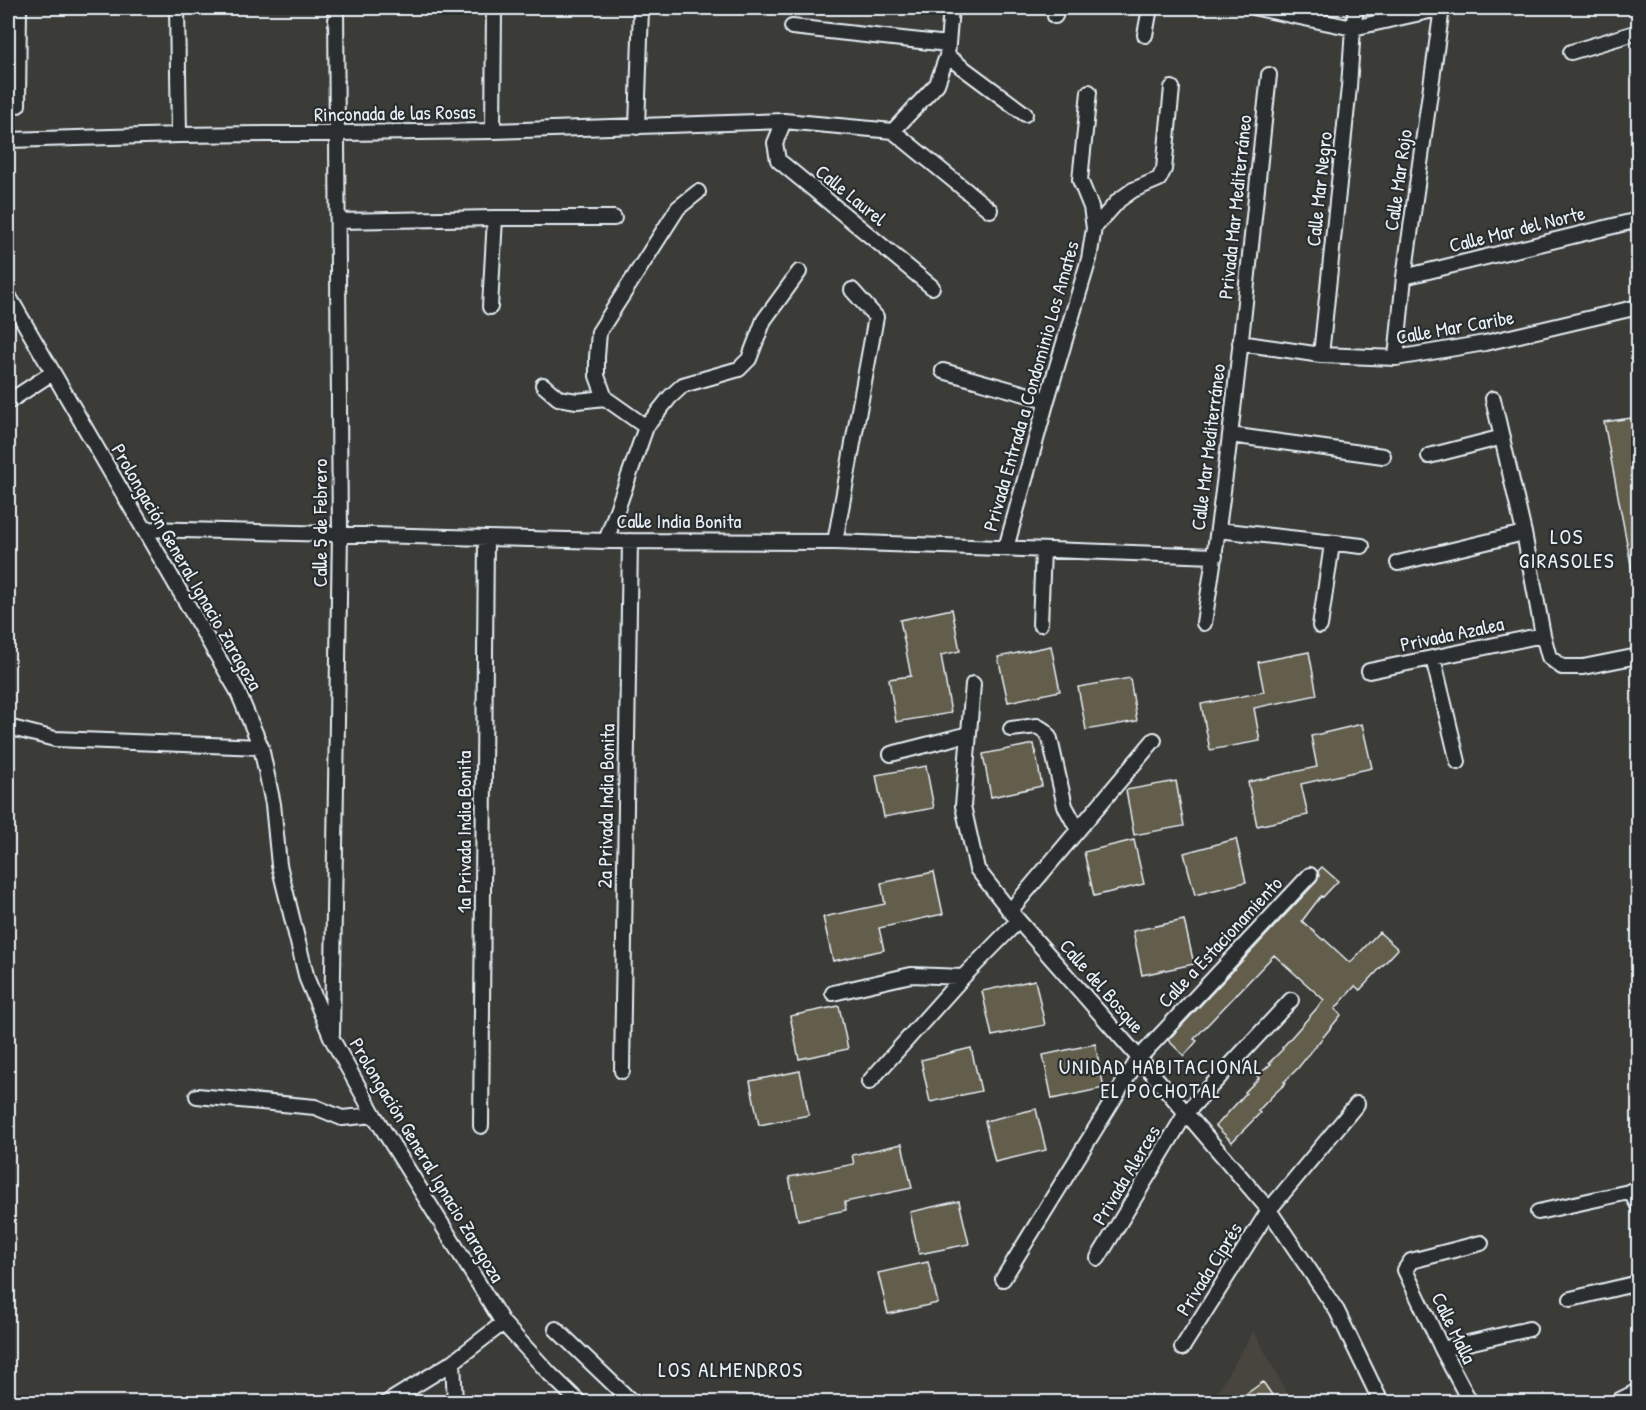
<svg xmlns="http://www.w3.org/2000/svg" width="1646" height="1410" font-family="'Patrick Hand',sans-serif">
  <rect width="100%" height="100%" fill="#3b3b37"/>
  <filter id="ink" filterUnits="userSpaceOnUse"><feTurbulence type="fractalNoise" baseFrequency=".0167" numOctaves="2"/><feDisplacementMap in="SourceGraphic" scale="12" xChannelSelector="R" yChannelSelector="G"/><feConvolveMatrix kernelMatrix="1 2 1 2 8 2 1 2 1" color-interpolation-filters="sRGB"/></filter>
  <g filter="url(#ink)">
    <!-- built -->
    <path fill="#47453d" d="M1254 1331 1292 1402H1211Z"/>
    <!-- building -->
    <path fill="#635d4c" stroke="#e8f1f8" stroke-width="1.5" d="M1638 417V569L1632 570 1604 422Z
      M952 609 960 651 941 655 951 713 896 722 889 679 911 676 900 620Z
      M1051 646 1060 691 1008 702 998 657Z
      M1309 652 1317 695 1254 708 1260 741 1210 750 1201 704 1264 692 1258 662Z
      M1130 678 1137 721 1086 730 1078 687Z
      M1362 724 1372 768 1301 784 1308 815 1257 826 1248 782 1317 767 1311 736Z
      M1034 744 1042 786 991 797 983 754Z
      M926 766 934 808 884 817 876 775Z
      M1176 781 1184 826 1134 835 1126 790Z
      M1236 839 1246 882 1195 895 1184 853Z
      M1134 840 1144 884 1094 896 1084 852Z
      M1322 867 1338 881 1323 897 1321 896 1302 921 1323 940 1324 939 1350 963 1379 932 1398 949 1360 990 1355 986 1335 1009 1341 1015 1298 1068 1284 1082 1286 1083 1274 1094 1258 1111 1260 1113 1232 1142 1216 1126 1246 1093 1245 1092 1259 1078 1257 1076 1271 1064 1269 1063 1283 1049 1282 1048 1324 1000 1274 955 1194 1039 1197 1041 1184 1056 1168 1040 1317 881 1319 876 1318 871Z
      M934 872 943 914 879 928 884 950 833 961 823 917 885 904 881 883Z
      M1184 920 1194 964 1142 975 1133 931Z
      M1035 980 1045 1025 992 1036 982 991Z
      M839 1006 848 1049 799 1059 790 1016Z
      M1095 1044 1104 1088 1052 1099 1043 1055Z
      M971 1048 981 1091 930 1102 921 1060Z
      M800 1071 809 1115 759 1125 750 1081Z
      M1036 1109 1046 1150 995 1162 985 1121Z
      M902 1144 912 1188 845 1202 846 1210 798 1220 789 1177 854 1164 852 1155Z
      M959 1201 969 1244 919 1254 910 1212Z
      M928 1262 938 1303 888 1314 878 1273Z
      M1263 1382 1277 1402H1235Z"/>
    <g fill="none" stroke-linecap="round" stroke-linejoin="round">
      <!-- street casing -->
      <g stroke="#e8f1f8" stroke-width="18">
        <path id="street" d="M177 8 179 135
          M1257 8 1353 28 1443 8
          M1055 16 1057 8
          M792 27 948 44
          M1145 35 1150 8
          M1571 52 1638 32
          M947 56 1025 114
          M18 105 19 8
          M784 121 775 143 778 160 932 287
          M637 127 641 8
          M493 131 494 8
          M893 131 937 84 947 56 951 8
          M8 140 179 135 493 131 784 121 893 131 990 210
          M338 221 495 218H614
          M1094 228 1119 200 1133 190 1159 179 1164 169 1172 88
          M1404 277 1638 220
          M8 295 237 690 261 747 273 804 279 865 307 979 332 1039 374 1115 503 1323 550 1374 579 1402
          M490 307 495 218
          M1240 343 1321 355 1396 358 1485 343 1638 307
          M1321 355 1349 87 1353 28 1356 8
          M1396 358 1404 277 1442 8
          M943 371 1047 400
          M543 385 558 398 577 401 605 398 646 427
          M605 398 597 376V357L599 332 678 208 698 192
          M1493 399 1524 533 1543 635 1549 657 1562 667H1583L1638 656
          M8 402 52 373
          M1230 435 1383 456
          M1429 456 1503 437
          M144 529 606 541 835 542 1215 556
          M1218 530 1362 546
          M606 541 646 427 670 397 683 385 739 369 749 359 764 320 799 272
          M835 542 876 317 852 290
          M1006 548 1047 400 1089 259 1094 228 1091 207 1080 180 1089 92
          M1398 563 1524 533
          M1204 623C1233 442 1249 258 1269 75
          M1040 624 1043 550
          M1320 626 1332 544
          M1433 658 1458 762
          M1369 671 1543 635
          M973 684 963 806 977 869 1010 911 1139 1058 1269 1210 1337 1311 1381 1402
          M8 727 55 739 261 747
          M1011 729 1037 726 1045 731 1050 739 1065 806 1078 830
          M891 754 969 734
          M1010 911 1154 740
          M833 993 911 975 963 977
          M332 1034 340 534 336 8
          M622 1071 630 541
          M869 1082 963 977 1018 921
          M197 1096 315 1107 342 1118 374 1115
          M481 1126 486 538
          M1630 1191 1638 1205
          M1538 1212 1638 1190
          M1098 1258 1186 1113 1291 1000
          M1003 1279 1139 1058 1310 875
          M1571 1299 1638 1283
          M556 1329 632 1402
          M1182 1348 1269 1210 1357 1104
          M1442 1349 1529 1329
          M453 1362 455 1402
          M388 1402 453 1362 503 1323
          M1470 1402 1442 1349 1405 1270 1411 1261 1481 1243"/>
      </g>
      <!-- secondary casing -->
      <g stroke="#e8f1f8" stroke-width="22">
        <path id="secondary" d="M1620 1402 1638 1393"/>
      </g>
      <!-- street -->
      <use href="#street" stroke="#2a2d2e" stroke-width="14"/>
      <!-- secondary -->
      <use href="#secondary" stroke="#2a2d2e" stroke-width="18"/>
    </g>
  </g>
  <g text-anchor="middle" stroke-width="4.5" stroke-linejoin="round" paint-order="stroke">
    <!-- street labels -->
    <g font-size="20" fill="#e8f1f8" stroke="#2a2d2e">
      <text transform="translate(395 113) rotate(-1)" y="7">Rinconada de las Rosas</text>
      <text transform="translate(1398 180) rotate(-82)" y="7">Calle Mar Rojo</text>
      <text transform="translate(1319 189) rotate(-84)" y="7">Calle Mar Negro</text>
      <text transform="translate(851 195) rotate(39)" y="7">Calle Laurel</text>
      <text transform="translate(1235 207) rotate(-84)" y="7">Privada Mar Mediterráneo</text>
      <text transform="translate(1517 229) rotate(-14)" y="7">Calle Mar del Norte</text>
      <text transform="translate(1455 327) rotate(-10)" y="7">Calle Mar Caribe</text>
      <text transform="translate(1031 386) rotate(-74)" y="7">Privada Entrada a Condominio Los Amates</text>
      <text transform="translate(1208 447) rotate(-83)" y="7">Calle Mar Mediterráneo</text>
      <text x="679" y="528">Calle India Bonita</text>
      <text transform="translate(320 523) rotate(-90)" y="7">Calle 5 de Febrero</text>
      <text transform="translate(187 567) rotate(60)" y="7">Prolongación General Ignacio Zaragoza</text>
      <text transform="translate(1452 634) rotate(-12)" y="7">Privada Azalea</text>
      <text transform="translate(606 806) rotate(-89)" y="7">2a Privada India Bonita</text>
      <text transform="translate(464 832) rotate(-90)" y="7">1a Privada India Bonita</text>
      <text transform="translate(1220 942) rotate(-47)" y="7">Calle a Estacionamiento</text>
      <text transform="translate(1102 986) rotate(49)" y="7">Calle del Bosque</text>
      <text transform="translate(427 1160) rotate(59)" y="7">Prolongación General Ignacio Zaragoza</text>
      <text transform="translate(1126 1175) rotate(-59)" y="7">Privada Alerces</text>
      <text transform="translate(1209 1269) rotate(-58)" y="7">Privada Ciprés</text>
      <text transform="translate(1454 1328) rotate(64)" y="7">Calle Malla</text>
    </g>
    <!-- neighbourhood labels -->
    <g font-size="21" letter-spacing="1.5" fill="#e8f1f8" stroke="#2a2d2e">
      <text x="1567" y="544">LOS<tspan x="1567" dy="24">GIRASOLES</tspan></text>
      <text x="1161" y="1074">UNIDAD HABITACIONAL<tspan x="1161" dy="24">EL POCHOTAL</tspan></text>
      <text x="731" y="1377">LOS ALMENDROS</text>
    </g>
  </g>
  <!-- margin -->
  <rect width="1646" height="1410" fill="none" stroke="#2a2d2e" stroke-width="30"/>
  <rect x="15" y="15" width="1616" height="1380" fill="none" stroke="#e8f1f8" stroke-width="2" filter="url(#ink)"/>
</svg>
